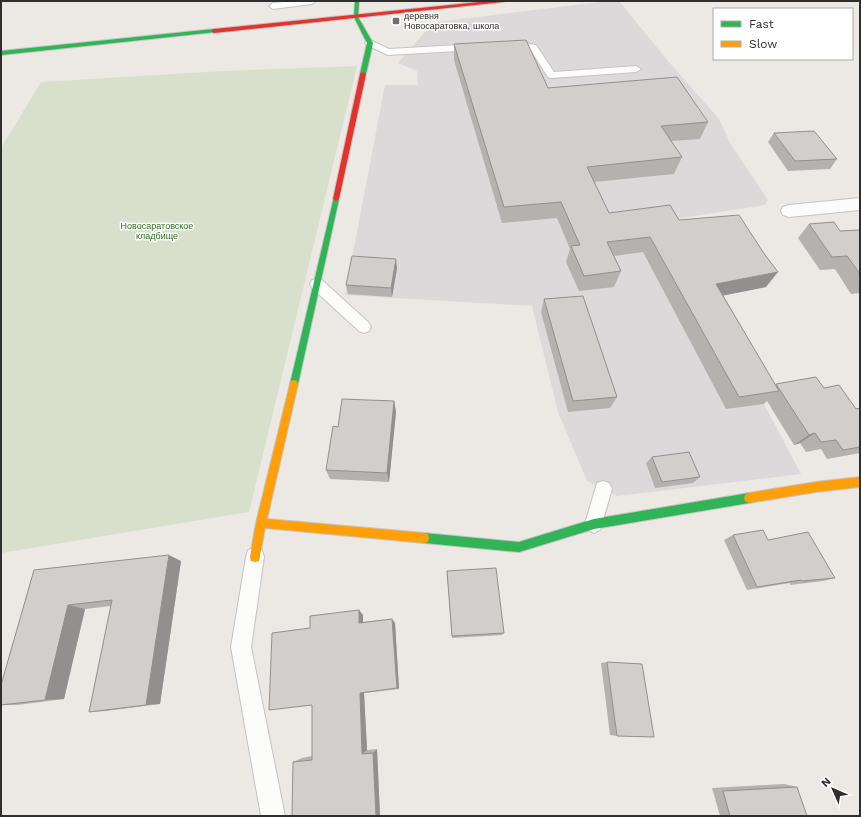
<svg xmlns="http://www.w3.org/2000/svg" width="861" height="817" font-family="'Work Sans',sans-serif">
  <rect width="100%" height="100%" fill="#ece8e4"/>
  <!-- industrial -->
  <path fill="#dcd9db" d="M607 1H619L668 61 719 119 730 143 768 200 765 205 662 221 764 404 801 474 617 496 587 481 558 412 532 306 345 295 385 85H418L417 71 398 63 425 32 437 22Z"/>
  <!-- cemetery -->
  <path fill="#d8e0cc" d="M357 66 249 512 1 553V148L41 82 223 71Z"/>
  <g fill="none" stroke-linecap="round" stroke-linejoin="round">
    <!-- lane casing -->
    <g stroke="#c5c4c5" stroke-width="2">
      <path id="lane" d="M292 1H316L312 4 273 9 269 6 273 3Z
        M370 40 389 49 476 44 481 47 476 50 388 55 367 45 365 43 367 41Z
        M507 42H520L536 45 554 72 636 66 641 69 636 72 551 78 548 77 530 49 504 47 502 45 504 43Z
        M317 279 322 280 369 323 371 327 369 331 364 333 359 331 312 288 310 284 312 280Z
        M603 481 609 483 612 489 600 530 594 533 588 530 585 524 597 483Z
        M255 548 262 550 264 557 251 647 285 816H261L231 647 246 557 248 550Z"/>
    </g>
    <!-- street casing -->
    <g stroke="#c5c4c5" stroke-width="2">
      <path id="street" d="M860 198V210L789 217 783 215 781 211 783 207 789 205Z"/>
    </g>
    <!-- fast casing -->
    <g stroke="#c5c4c5" stroke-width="2">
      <path id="fast" d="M355 1H359L358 17 373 43 366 74 363 76 360 74 367 43 354 17Z
        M214 29 217 31 216 32 1 55V51Z
        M334 197H338L339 199 298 384 297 387H291L290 384Z
        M749 493 753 495 754 498 753 501 749 503 594 529 519 552 424 543 420 542 419 538 420 534 424 533 519 542 594 519Z"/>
    </g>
    <!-- slow casing -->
    <g stroke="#c5c4c5" stroke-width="2">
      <path id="slow" d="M294 380 297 381 298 384 267 519 424 533 428 534 429 538 428 542 424 543 265 528 259 561 255 562 251 561 250 557 256 523 290 384 291 381Z
        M860 477V487L816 492 749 503 745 501 744 498 745 495 749 493 816 482Z"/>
    </g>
    <!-- jam casing -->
    <g stroke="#c5c4c5" stroke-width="2">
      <path id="jam" d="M489 1H505L503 2 214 33 211 31 214 29Z
        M363 72 366 74 339 199 336 201 333 199 360 74Z"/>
    </g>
    <!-- lane -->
    <use href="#lane" fill="#fcfcfb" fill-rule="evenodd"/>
    <!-- street -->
    <use href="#street" fill="#fcfcfb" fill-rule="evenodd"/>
    <!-- fast -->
    <use href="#fast" fill="#30b455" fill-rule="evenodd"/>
    <!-- slow -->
    <use href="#slow" fill="#ff9f0a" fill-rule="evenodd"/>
    <!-- jam -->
    <use href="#jam" fill="#e5322d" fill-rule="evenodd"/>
  </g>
  <!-- wall -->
  <path fill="#b4b1af" d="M454 44 548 88 708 122 700 139 671 141 682 157 674 174 594 182 609 213 679 220 766 287 723 295 775 384H776L824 388 856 409 860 408V453L827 459 821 449 806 452 800 443 794 445 767 401 764 404 726 409 643 252 614 256 621 271 614 287 579 291 566 262 570 249 557 218 502 223 454 60Z
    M774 133 837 159 830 169 788 171 768 142Z
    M809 224 840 231 860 230V293L851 294 835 269 820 270 798 238Z
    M397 268 392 297 348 294 346 285Z
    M544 299 617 397 610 408 568 412 541 312Z
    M394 401 396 412 389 482 330 479 326 470 338 427Z
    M652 457 700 477 693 483 655 488 646 463Z
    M733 535 768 540 835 578 823 581 790 585V583L747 590 724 540Z
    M181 561 160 704 106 711 89 712 111 606 85 609 64 699 17 705H1V685L34 570Z
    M447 571 504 633 502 635 452 638 447 575Z
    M359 610 363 615V622L392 619 395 623 399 689 364 693 367 750 377 749 380 816 293 762 302 758 312 756V705Z
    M607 662 617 736 610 735 601 663Z
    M784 784 797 787 807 816H720L712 788Z"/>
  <!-- shaded-wall -->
  <path fill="#92908e" d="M396 259 397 268 392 297 391 288Z
    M778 272 766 287 706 299 716 284Z
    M394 401 396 412 389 482 387 473Z
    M815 433 800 443 794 445 809 435Z
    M169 555 181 561 160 704 146 705Z
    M68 605 85 609 64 699 45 700Z
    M359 610 363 615V627L359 623Z
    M392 619 395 623 399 689 397 688Z
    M360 693H364L367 750 362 754Z
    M377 749 380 816H376L373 753Z"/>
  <!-- building -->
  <path fill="#d1cecb" stroke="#92908e" d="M526 40 548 88 677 77 708 122 661 126 682 157 587 167 609 213 670 205 679 220 739 215 763 252 778 272 716 284 779 391 739 397 650 237 607 242 621 271 584 276 571 246 580 245 561 202 504 207 454 44Z
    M814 131 837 159 795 161 774 133Z
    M834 222 840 231 860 230V274L847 256 832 257 809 224Z
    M352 256 396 259 391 288 346 285Z
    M583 296 617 397 573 401 544 299Z
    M816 377 824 388 839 385 856 409 860 408V447L843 450 836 440 821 442 815 433 809 435 776 384Z
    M342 399 394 401 387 473 326 470 333 426 338 427Z
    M689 452 700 477 662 482 652 457Z
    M763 530 768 540 808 532 835 578 802 581 801 580 757 587 733 535Z
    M169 555 146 705 89 712 112 600 68 605 45 700 1 705V685L34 570Z
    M496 568 504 633 452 636 447 571Z
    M359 610V623L392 619 397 688 360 693 362 754 373 753 376 816H292L293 762 312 760V705L269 710 272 633 310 628V616Z
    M607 662 642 664 654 737 617 736Z
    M797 787 807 816H730L723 791Z"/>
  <!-- markers -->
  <rect fill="#706f6e" stroke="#fff" stroke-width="1.5" x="392" y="17" width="8" height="8" rx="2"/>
  <g text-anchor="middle" stroke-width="3" stroke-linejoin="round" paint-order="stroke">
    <!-- far-poi labels -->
    <g font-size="9" fill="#2e2e2e" stroke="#fff" text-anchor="start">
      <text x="404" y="19">деревня<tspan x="404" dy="10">Новосаратовка, школа</tspan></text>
    </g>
    <!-- far-park labels -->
    <g font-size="9" fill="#2c6e1b" stroke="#fff">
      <text x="157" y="229">Новосаратовское<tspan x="157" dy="10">кладбище</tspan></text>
    </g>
  </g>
  <!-- border -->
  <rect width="861" height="817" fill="none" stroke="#2e2e2e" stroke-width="4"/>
  <!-- legend -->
  <rect x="713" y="8" width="140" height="52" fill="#ffffff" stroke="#ababab"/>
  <rect x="721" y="21" width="20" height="6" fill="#30b455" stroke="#ababab"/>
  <text x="749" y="28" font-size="12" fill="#2e2e2e">Fast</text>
  <rect x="721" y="41" width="20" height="6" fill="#ff9f0a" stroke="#ababab"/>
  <text x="749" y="48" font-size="12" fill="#2e2e2e">Slow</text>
  <!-- north arrow -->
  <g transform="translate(833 789) rotate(315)" stroke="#ffffff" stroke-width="3" paint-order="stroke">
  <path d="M0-3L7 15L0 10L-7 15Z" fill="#2e2e2e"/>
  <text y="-6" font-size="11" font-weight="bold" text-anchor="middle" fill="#2e2e2e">N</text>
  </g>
</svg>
